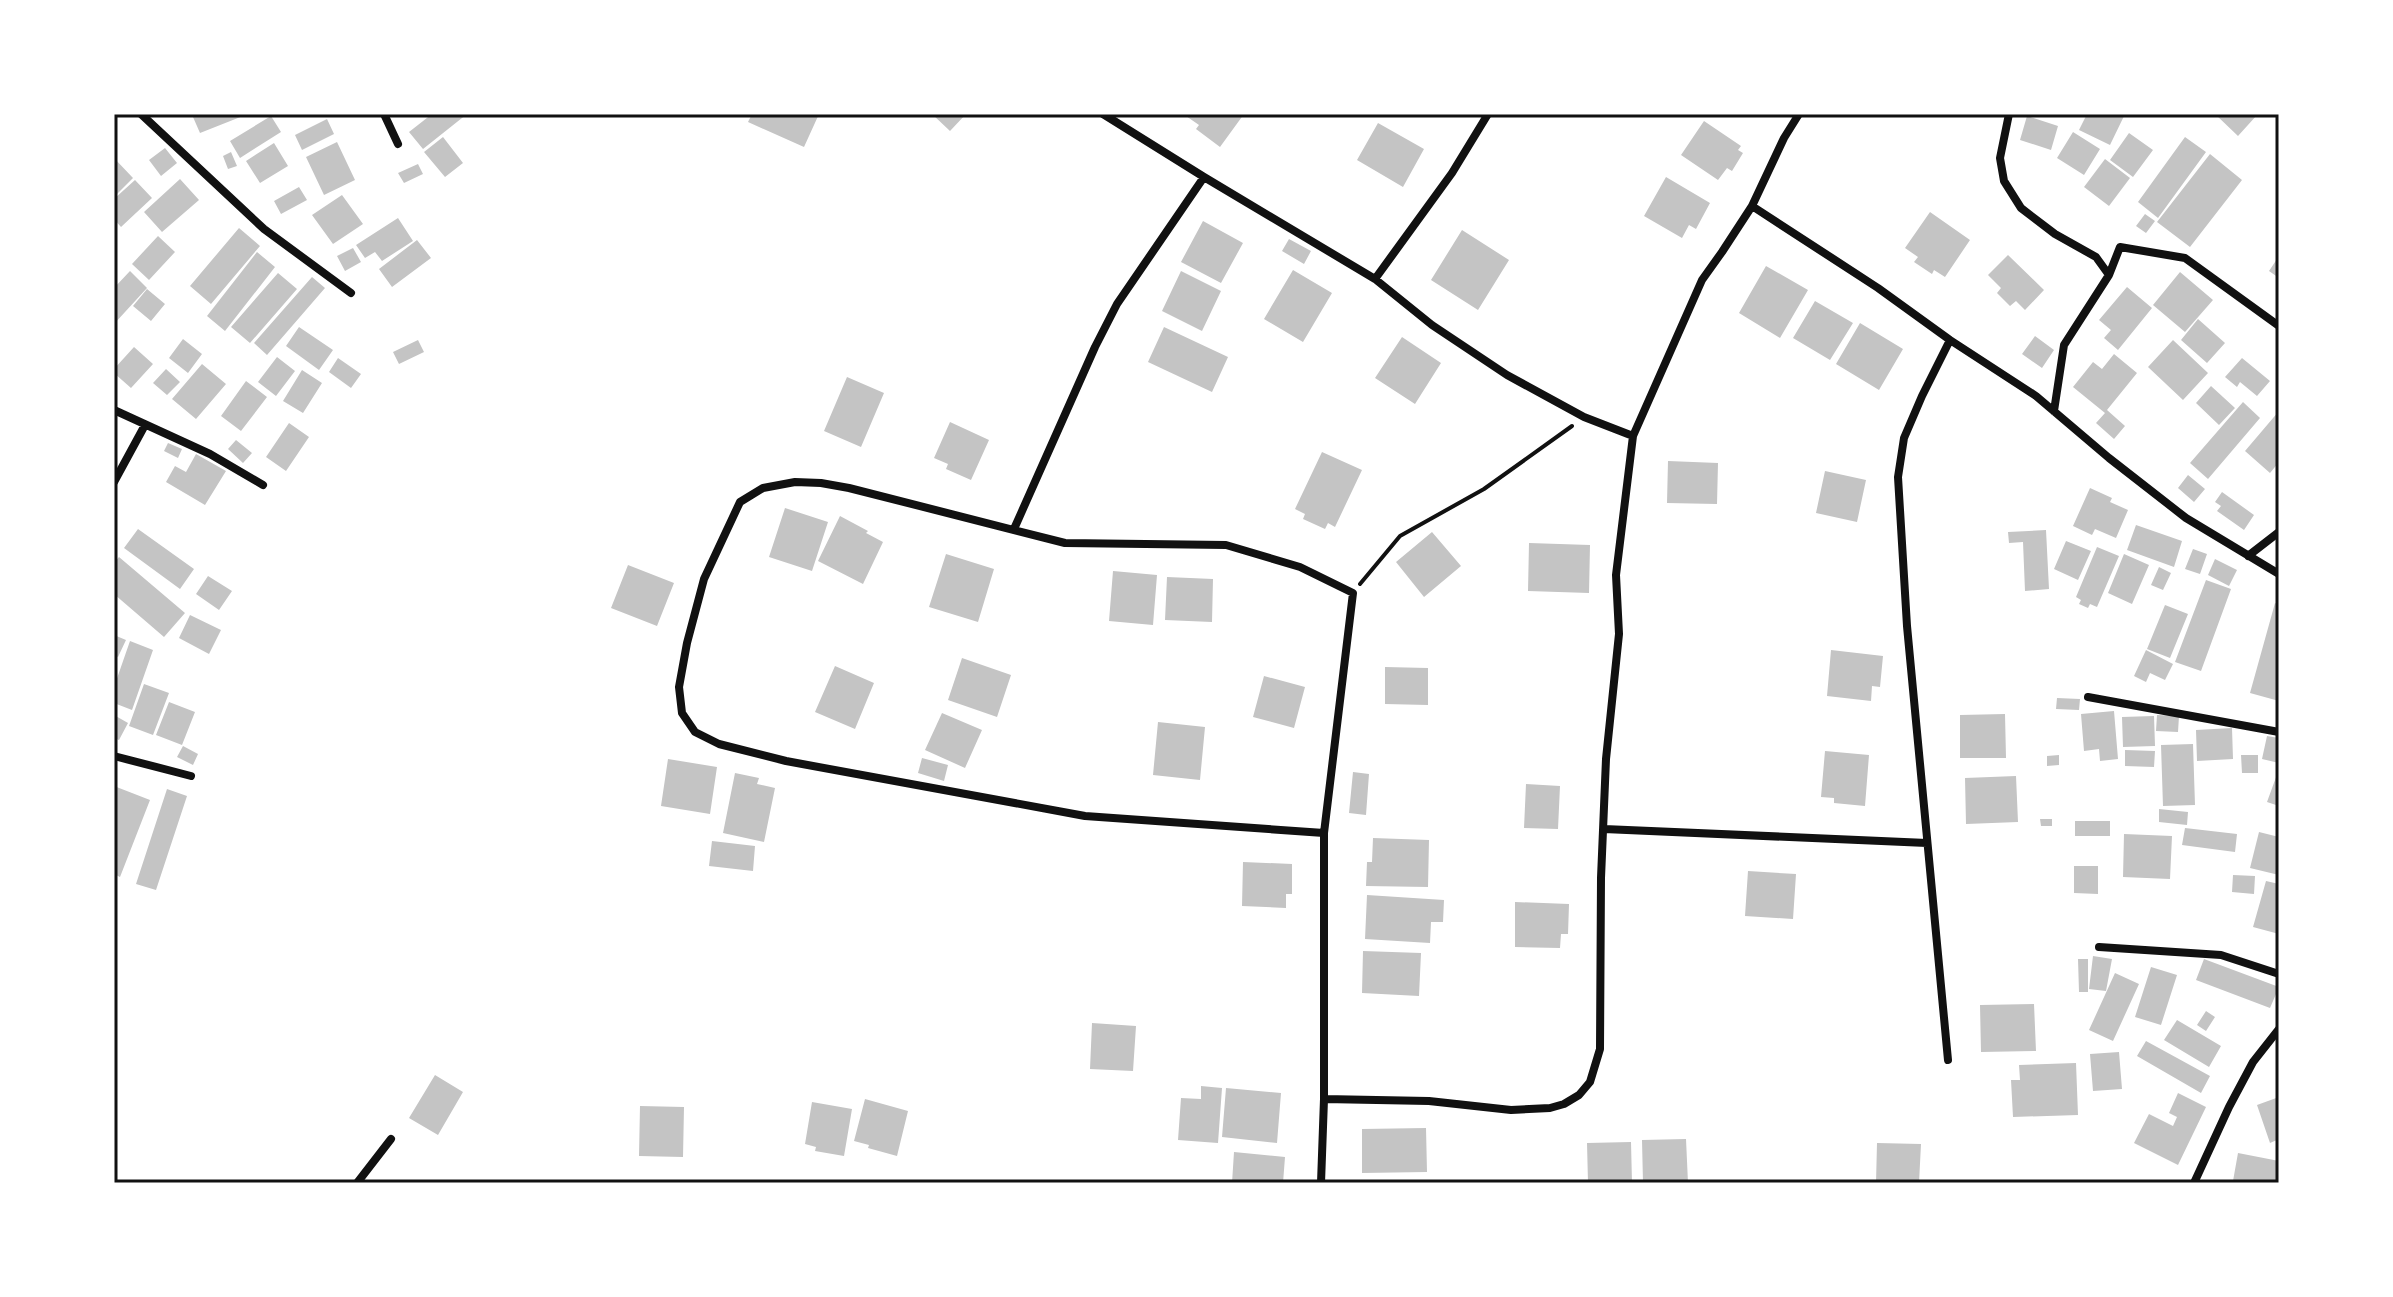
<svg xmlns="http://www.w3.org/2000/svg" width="2393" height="1297" font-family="Manrope,sans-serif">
  <rect width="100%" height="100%" fill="#fff"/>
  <!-- building -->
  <path fill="#c4c4c4" d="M202 114H248L200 133 193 117Z
    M432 114H467L423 149 409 132Z
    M752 114H819L804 147 748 122Z
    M932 114H966L950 131Z
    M1188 114H1244L1220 147 1196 129 1199 125 1186 116Z
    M2087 114H2125L2110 145 2079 130Z
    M2215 114H2255L2257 115 2238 136Z
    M271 116 281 132 240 158 230 141Z
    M2027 116 2058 126 2051 150 2020 140Z
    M327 119 334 134 302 150 295 135Z
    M1704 121 1741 146 1738 150 1743 153 1732 171 1727 168 1718 180 1681 155Z
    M1378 123 1424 149 1403 187 1357 160Z
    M2073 132 2100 149 2084 175 2057 158Z
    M2129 133 2153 150 2133 177 2110 160Z
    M443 137 463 163 445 177 424 152Z
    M2185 137 2206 152 2158 218 2138 202Z
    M337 142 355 180 324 195 306 157Z
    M274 143 288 166 260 183 246 161Z
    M165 148 177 163 161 176 149 160Z
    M231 152 237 166 228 169 223 156Z
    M2210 154 2242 180 2190 247 2157 222Z
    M114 158 133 178 114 197Z
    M2105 159 2130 178 2109 206 2084 187Z
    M418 164 423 174 404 183 398 173Z
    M1666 177 1710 203 1696 229 1689 225 1682 238 1644 216Z
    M180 179 199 200 162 232 144 212Z
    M135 180 152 198 121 227 114 219V199Z
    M299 187 307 200 281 214 274 201Z
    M342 195 363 224 333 244 312 215Z
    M1930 212 1970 240 1945 277 1934 270 1932 274 1914 262 1918 257 1905 248Z
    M2145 214 2155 221 2146 233 2136 226Z
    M398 218 413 241 382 261 375 252 365 258 356 245Z
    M1203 221 1243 243 1221 283 1181 262Z
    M239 228 260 246 211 304 190 286Z
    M1462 230 1509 260 1478 310 1431 280Z
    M158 236 175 252 149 280 132 264Z
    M1289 239 1311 251 1304 264 1282 251Z
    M417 240 431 258 392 287 379 269Z
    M353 248 361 262 345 271 337 256Z
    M257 252 275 267 225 331 207 316Z
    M2008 255 2044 290 2025 310 2016 301 2010 306 1997 293 2001 288 1988 275Z
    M2279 256V278L2269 271Z
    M1766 266 1808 290 1780 338 1739 313Z
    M1293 270 1332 293 1303 342 1264 319Z
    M130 271 147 288 114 324V288Z
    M1181 271 1221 291 1202 331 1162 311Z
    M2180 272 2213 300 2185 332 2153 305Z
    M278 273 297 289 250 343 231 327Z
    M312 277 325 288 267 355 254 343Z
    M2127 287 2152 308 2118 350 2104 338 2111 330 2099 320Z
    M147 289 165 304 151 321 133 306Z
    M1815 301 1853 323 1830 360 1793 338Z
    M2198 319 2225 343 2207 363 2181 340Z
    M1860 323 1903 349 1879 390 1836 364Z
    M299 327 333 350 319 370 286 346Z
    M1164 327 1228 357 1212 392 1148 362Z
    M2035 336 2054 350 2042 368 2022 354Z
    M1402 337 1441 363 1415 404 1375 378Z
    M183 339 202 354 188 373 169 358Z
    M418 340 424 352 399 364 393 352Z
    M2173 340 2208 373 2183 400 2148 367Z
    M134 347 153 364 131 388 114 373V369Z
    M2114 354 2137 373 2107 410 2125 426 2114 439 2096 423 2105 413 2073 387 2093 362 2102 369Z
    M277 357 295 371 276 396 258 382Z
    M338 358 361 374 351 388 329 372Z
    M2242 358 2270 381 2257 396 2240 382 2237 387 2225 377Z
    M202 364 226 384 196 419 172 399Z
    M166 369 180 382 167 395 153 383Z
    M302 370 322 383 303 413 283 401Z
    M847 377 884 393 861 447 824 431Z
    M246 381 267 397 241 431 221 416Z
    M2211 386 2235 408 2219 425 2196 403Z
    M2243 402 2260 418 2208 479 2190 463Z
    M2279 411V462L2270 473 2245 451Z
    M950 422 989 440 971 480 946 469 948 464 934 458Z
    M289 423 309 437 286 471 266 457Z
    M236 440 252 453 243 463 228 449Z
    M168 443 182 449 178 458 164 451Z
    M1322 452 1362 470 1335 527 1328 523 1325 529 1303 519 1305 514 1295 509Z
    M196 454 226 471 205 505 166 482 175 466 186 472Z
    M1668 461 1718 463 1717 504 1667 503Z
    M1825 471 1866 480 1857 522 1816 513Z
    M2188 475 2205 489 2194 502 2178 488Z
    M2090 488 2112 498 2110 502 2128 510 2116 538 2095 529 2092 535 2073 526Z
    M2222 492 2254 515 2244 530 2217 511 2221 506 2215 502Z
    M785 508 828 522 812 571 769 557Z
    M840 516 868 531 866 533 883 542 863 584 818 561Z
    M2136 525 2182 541 2174 567 2127 550Z
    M138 529 194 569 180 589 124 548Z
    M2046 530 2049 589 2025 591 2023 542 2009 543 2008 532Z
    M1432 532 1461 566 1424 597 1396 562Z
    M2066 541 2091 551 2078 580 2054 569Z
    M1529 543 1590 545 1589 593 1528 591Z
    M2097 547 2119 556 2097 607 2090 604 2088 608 2079 604 2081 600 2076 597Z
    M2193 549 2207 554 2200 574 2185 569Z
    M946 554 994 569 978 622 929 607Z
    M2124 554 2149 565 2132 604 2108 593Z
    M119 557 185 613 164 637 114 594V563Z
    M2215 559 2237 570 2229 586 2208 575Z
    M628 565 674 583 657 626 611 608Z
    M2159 567 2171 573 2163 590 2151 585Z
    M1113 571 1157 575 1153 625 1109 621Z
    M208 576 232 591 219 610 196 594Z
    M1167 577 1213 579 1212 622 1165 620Z
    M2206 580 2231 589 2201 671 2175 662Z
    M2275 603 2279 605V701L2250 693Z
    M2165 605 2188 614 2170 658 2147 649Z
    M190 615 221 630 209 654 179 638Z
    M114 635 126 640 118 657 114 655Z
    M130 641 153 650 132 710 114 703V687Z
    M1831 650 1883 656 1880 687 1872 686 1871 701 1827 696Z
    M2146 650 2173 664 2165 680 2150 673 2146 682 2134 676Z
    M962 658 1011 675 997 717 948 700Z
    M835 666 874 683 855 729 815 712Z
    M1385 667 1428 668V705L1385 704Z
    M1264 676 1305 687 1294 728 1253 717Z
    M144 684 169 693 153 735 129 726Z
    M2057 698 2080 699 2079 710 2056 709Z
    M169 702 195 712 182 745 156 735Z
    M2114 711 2118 759 2100 761 2099 749 2084 751 2081 714Z
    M942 713 982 730 965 768 925 750Z
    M2005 714 2006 758H1960V715Z
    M114 715 128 723 119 740 114 738Z
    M2157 715 2179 716 2178 732 2156 731Z
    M2154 716 2155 746 2123 747 2122 717Z
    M1158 722 1205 727 1200 780 1153 775Z
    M2232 728 2233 759 2197 761 2196 730Z
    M2267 736 2279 738V763L2262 759Z
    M2193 744 2195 805 2163 806 2161 745Z
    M183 746 198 754 193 765 177 757Z
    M2125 750 2155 751 2154 767 2125 766Z
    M1825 751 1869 755 1865 806 1834 803V798L1821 797Z
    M2059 755V765L2047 766V756Z
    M2241 755H2258V773H2242Z
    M922 758 948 765 944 781 918 773Z
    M668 759 717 767 710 814 661 806Z
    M2279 769V806L2267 802Z
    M1353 772 1369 774 1366 815 1349 813Z
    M735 773 759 778 757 784 775 788 764 842 723 833Z
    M2016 776 2018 822 1966 824 1965 778Z
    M1526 784 1560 786 1558 829 1524 828Z
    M114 786 150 800 120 877 114 874Z
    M167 789 187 796 156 890 136 884Z
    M2159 809 2188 812 2187 825 2159 822Z
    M2040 819H2052V826H2041Z
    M2075 821H2110V836H2075Z
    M2185 828 2237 834 2235 852 2182 845Z
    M2259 832 2279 837V875L2250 868Z
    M2124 834 2172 836 2170 879 2123 877Z
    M1373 838 1429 840 1428 887 1366 886 1367 862H1372Z
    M712 841 755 846 753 871 709 866Z
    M1243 862 1292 864V894H1286V908L1242 906Z
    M2074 866H2098V894L2074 893Z
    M1748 871 1796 874 1793 919 1745 916Z
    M2233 875 2255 876 2254 894 2232 892Z
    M2266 881 2279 884V934L2253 927Z
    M1367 895 1444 900 1443 922H1431L1430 943 1365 939Z
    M1515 902 1569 904 1568 934H1561L1560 948 1515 947Z
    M1363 951 1421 953 1419 996 1362 993Z
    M2093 956 2112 959 2106 991 2089 989Z
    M2078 959H2088V992H2079Z
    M2204 959 2279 987 2270 1008 2196 980Z
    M2151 967 2177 975 2161 1025 2135 1017Z
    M2115 973 2139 984 2113 1041 2089 1030Z
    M2034 1004 2036 1051 1981 1052 1980 1005Z
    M2206 1011 2215 1017 2206 1031 2197 1025Z
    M2177 1020 2221 1046 2209 1067 2164 1040Z
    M1092 1023 1136 1026 1133 1071 1090 1069Z
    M2146 1041 2210 1076 2201 1093 2137 1056Z
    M2119 1052 2122 1089 2093 1091 2090 1054Z
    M2076 1063 2078 1115 2013 1117 2011 1080H2020L2019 1065Z
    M435 1075 463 1092 438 1135 409 1118Z
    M1201 1086 1222 1088 1218 1143 1178 1140 1181 1098 1201 1099Z
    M1226 1088 1281 1093 1277 1143 1222 1137Z
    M2178 1093 2206 1107 2178 1165 2134 1143 2149 1114 2173 1126 2177 1117 2169 1113Z
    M2279 1097V1139L2270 1143 2257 1105Z
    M865 1099 908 1111 897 1156 868 1148 869 1145 854 1141Z
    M812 1102 852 1109 844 1156 815 1151 816 1147 805 1144Z
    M640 1106 684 1107 683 1157 639 1156Z
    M1426 1128 1427 1172 1362 1173V1129Z
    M1686 1139 1688 1183H1643L1642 1140Z
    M1631 1142 1632 1183H1588L1587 1143Z
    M1877 1143 1921 1144 1919 1183H1876Z
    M1234 1152 1285 1157 1283 1183H1232Z
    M2238 1153 2279 1161V1183L2233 1181Z"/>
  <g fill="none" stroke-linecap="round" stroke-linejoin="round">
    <!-- path -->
    <path stroke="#111" stroke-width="4" d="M1360 584 1400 536 1484 489 1572 426"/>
    <!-- minor -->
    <path stroke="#111" stroke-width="8" d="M141 114 264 229 351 293
      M384 114 398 144
      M1103 114 1204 177 1375 279 1432 325 1507 375 1584 417 1633 436
      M2009 114 2000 158 2004 181 2021 208 2055 234 2096 257 2109 275 2064 345 2054 411
      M1752 206 1878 288 1950 340 2036 396 2109 458 2186 518 2279 574
      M2109 275 2120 247 2185 258 2279 326
      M1375 279 1452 173 1488 114
      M114 410 210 454 263 485
      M114 482 145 425
      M1014 529 1095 347 1117 304 1204 177
      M2248 556 2279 532
      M2088 697 2279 732
      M114 756 191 776
      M1604 829 1927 843
      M2099 947 2221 955 2279 974
      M1948 1060 1907 626 1898 477 1904 438 1922 396 1950 340
      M1324 1099 1429 1101 1511 1110 1550 1108 1564 1104 1579 1095 1590 1082 1600 1049 1601 878 1606 759 1619 634 1616 575 1633 436 1702 280 1722 252 1752 206 1784 138 1799 114
      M357 1183 391 1139
      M1321 1183 1324 1099V833L1353 593 1300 567 1226 545 1065 543 849 488 821 483 795 482 763 488 740 502 704 579 687 643 679 687 682 713 695 732 719 744 786 761 1085 816 1324 833
      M2194 1183 2229 1107 2253 1062 2279 1029"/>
  </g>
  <!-- border -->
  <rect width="2393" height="1297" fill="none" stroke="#ffffff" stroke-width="232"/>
  <rect x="116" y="116" width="2161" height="1065" fill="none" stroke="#111" stroke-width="3"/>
</svg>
